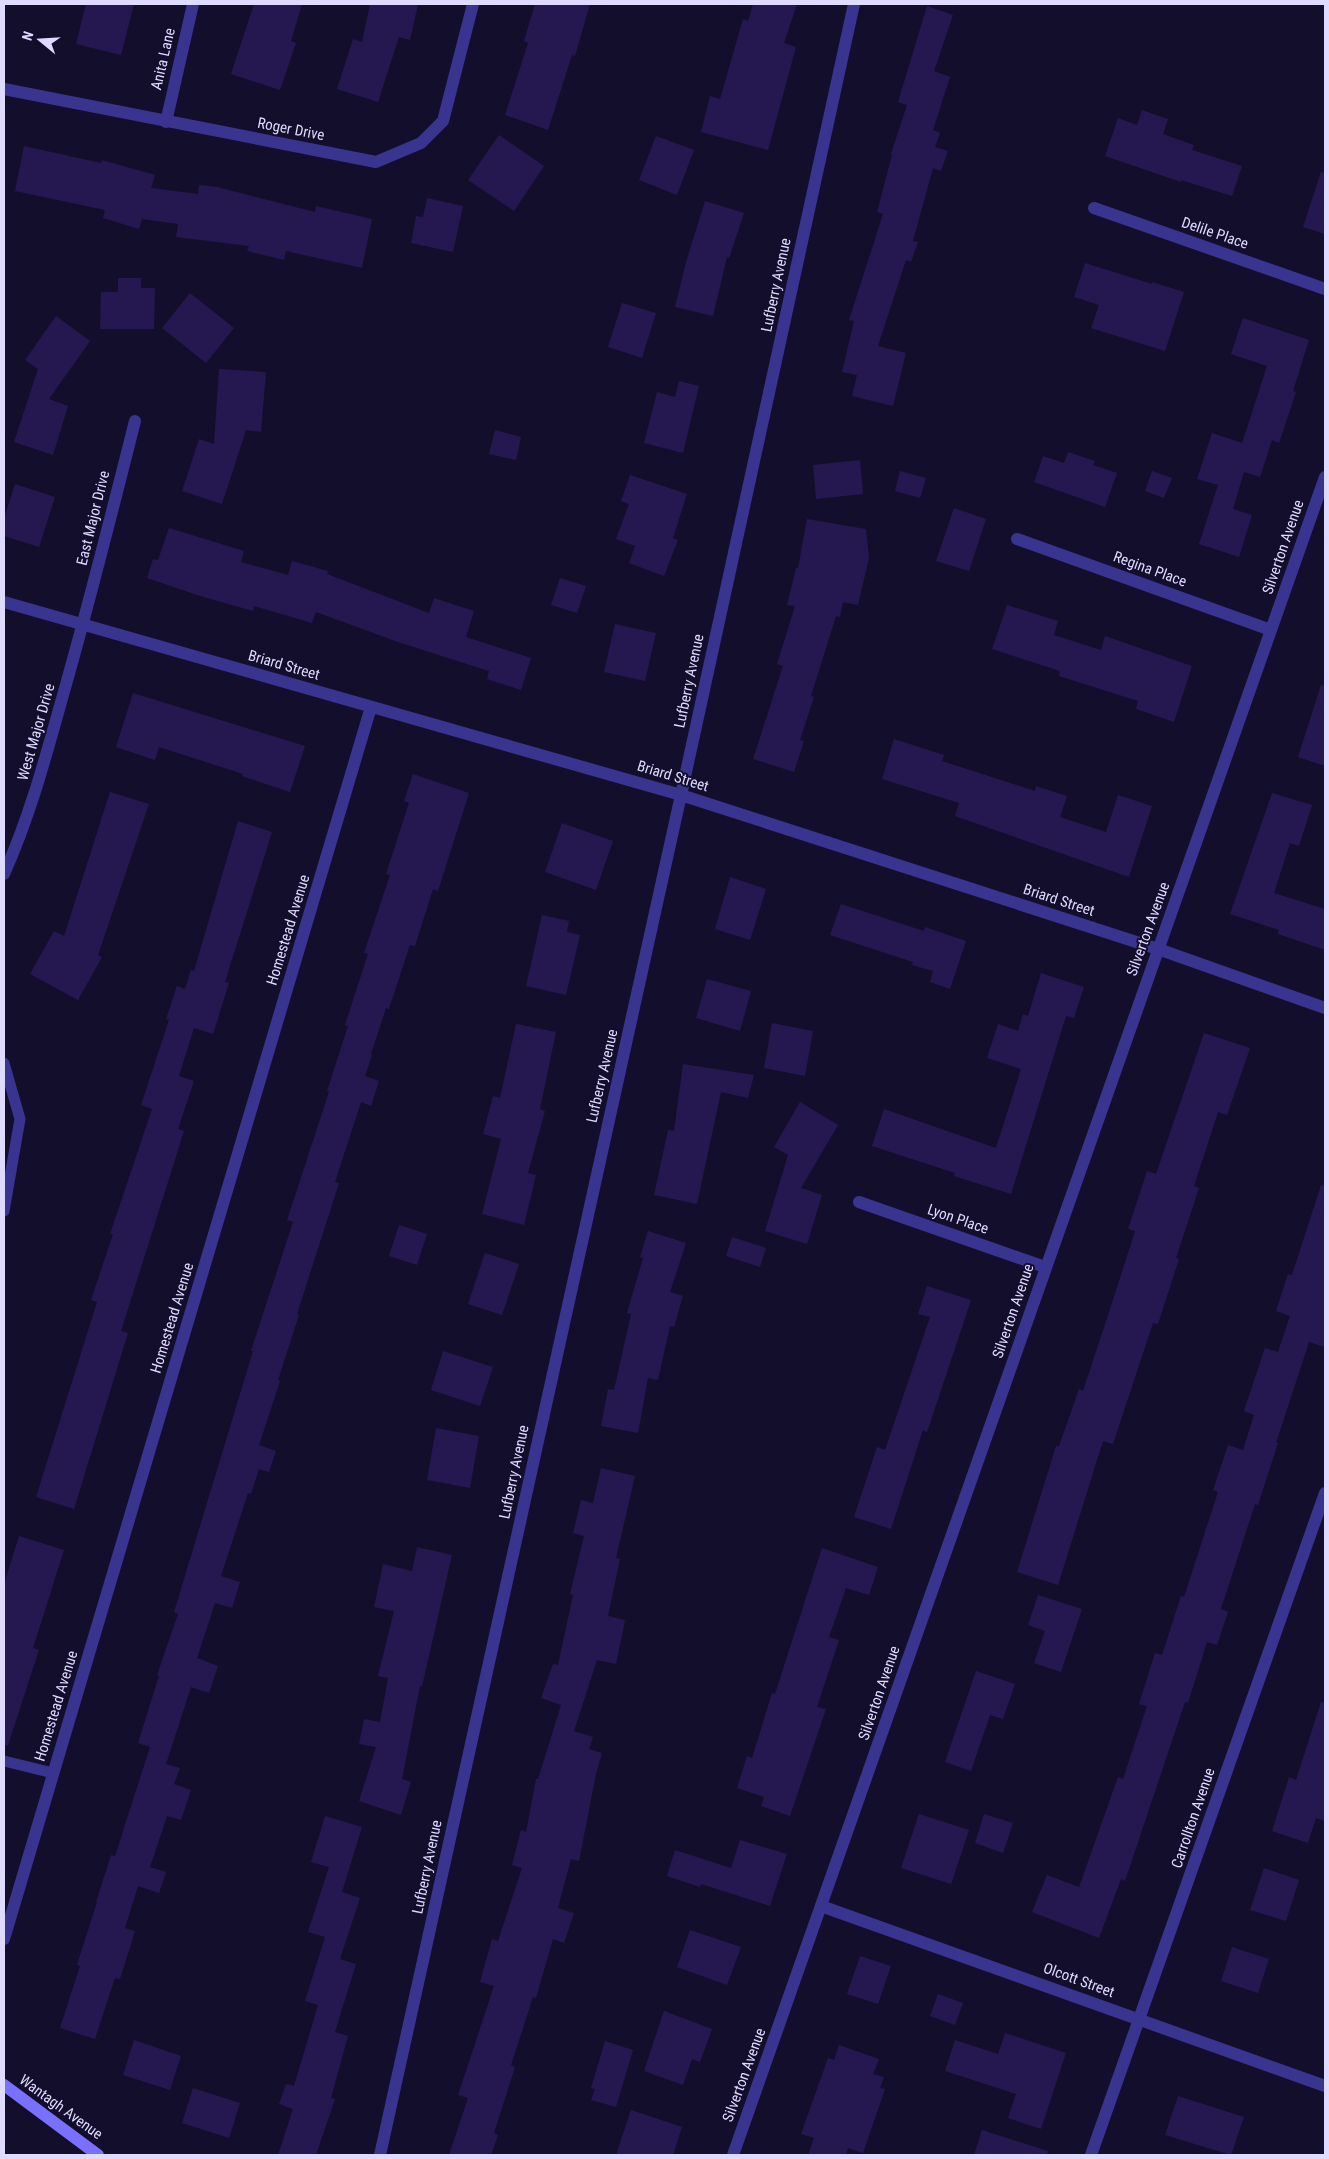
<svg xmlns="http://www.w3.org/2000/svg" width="1329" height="2159" font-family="'Roboto Condensed',sans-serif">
  <rect width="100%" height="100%" fill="#140e2d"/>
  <!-- building -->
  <path fill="#251850" d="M86 4H134L121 55 76 44Z
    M254 4H302L291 41 296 43 280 90 231 74Z
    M370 4H418L410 40 399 37 378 102 337 89 353 39 362 42Z
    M535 4H590L575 56 572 55 548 130 505 115 528 43 524 41Z
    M753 4H797L784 43 796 47 768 150 701 132 710 96 720 99 743 19 748 21Z
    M927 6 953 15 934 71 950 77 933 130 940 133 935 147 948 151 941 171 933 168 913 241 918 242 911 262 906 260 878 346 906 353 893 406 852 396 857 375 842 372 854 321 849 320 883 214 877 212 892 155 891 154 907 105 898 102Z
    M1142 110 1168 119 1163 134 1194 145 1192 150 1242 166 1232 196 1181 180V182L1105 156 1118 118 1137 125Z
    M499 135 544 166 514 211 468 180Z
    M656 136 694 150 677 195 639 180Z
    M24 146 101 163 102 160 155 175 151 188 198 194 199 185 217 187 315 212 316 206 372 219 362 268 286 251 284 260 247 251 249 246 176 237 178 224 142 219 139 229 103 218 105 210 15 191Z
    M1321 172 1325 173V234L1303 227Z
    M427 198 463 206 453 252 411 243 416 216 423 217Z
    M705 201 744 213 729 258 727 257 713 316 675 307 686 262Z
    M1085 263 1152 284V282L1184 292 1165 351 1091 328 1099 305 1074 297Z
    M118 278H141V288H155L154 329H100L101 292H118Z
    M190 293 234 328 206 363 162 328Z
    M622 303 656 313 642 358 608 347Z
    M56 316 90 341 49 399 68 406 53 455 14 442 38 369 25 360Z
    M1243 318 1309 340 1293 391 1296 392 1279 443 1272 440 1260 477 1244 472 1233 509 1252 515 1239 557 1199 544 1218 485 1197 479 1212 433 1242 443 1267 366 1231 354Z
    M219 369 266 372 261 432 246 430 222 504 182 491 199 439 214 444Z
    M679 381 699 386 683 453 644 443 657 392 675 397Z
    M495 430 521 437 516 460 489 454Z
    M1068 452 1095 461 1093 465 1117 473 1105 507 1034 482 1043 456 1064 463Z
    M860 460 863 494 816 499 813 465Z
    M900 471 926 478 920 498 895 491Z
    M1152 471 1172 478 1164 498 1145 491Z
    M630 475 687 494 673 538 678 540 664 576 629 563 635 546 616 539 629 504 621 501Z
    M15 484 55 497 39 547 4 536V518Z
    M954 508 986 519 969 571 936 561Z
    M807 519 866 529 869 558 858 605 843 602 840 617 836 616 811 696 814 697 800 740 804 741 794 772 753 759 783 666 777 664 795 606 787 605 796 568H798Z
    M169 528 244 551 241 562 288 575 292 561 328 571 327 574 429 613 434 598 474 611 466 637 531 658 521 690 487 679 489 671 398 642 316 612 312 623 254 606 253 611 200 596 147 578 153 559 158 560Z
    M560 578 586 586 577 613 551 605Z
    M1007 605 1058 621 1054 635 1101 650 1105 636 1192 666 1174 722 1136 709 1138 701 1059 676 1060 671 992 649Z
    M615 624 656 633 645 681 604 672Z
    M1321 685 1325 686V766L1298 757Z
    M133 693 305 746 290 792 242 776 243 774 159 747 155 760 116 747Z
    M894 739 944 755 942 761 1035 791 1036 786 1067 796 1060 817 1106 832 1118 795 1152 806 1129 877 955 816 959 803 882 779Z
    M413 774 469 793 438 891 433 889 415 946 410 945 389 1009 386 1008 371 1054 372 1055 365 1076 379 1081 371 1106 361 1102 335 1182 339 1183 297 1314 299 1315 278 1380 280 1381 259 1445 276 1451 269 1472 259 1469 251 1494 248 1493 221 1576 240 1582 232 1608 215 1603 197 1658 218 1666 209 1693 191 1687 166 1764 180 1768 174 1784 191 1790 181 1820 167 1816 150 1867 166 1872 159 1893 138 1886 125 1928 135 1931 120 1979 115 1978 95 2039 60 2028 80 1966 77 1965 97 1902H96L111 1855 115 1856 150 1747 138 1743 159 1676 157 1675 178 1614 174 1612 253 1351H251L293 1222 287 1220 329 1092 327 1091 348 1026 345 1025 368 954 364 953 390 875 386 874 409 803 404 801Z
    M110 792 149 804 98 955 102 957 78 1000 30 974 54 931 64 936Z
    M1272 793 1312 805 1299 846 1290 843 1274 893 1325 909V950L1278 934 1279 930 1230 914Z
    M238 821 272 832 225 982 229 983 213 1034 194 1028 179 1076 194 1081 178 1129 184 1131 121 1331 128 1333 74 1509 36 1497 97 1302 91 1300 113 1234H110L152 1109 141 1105 169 1020 166 1019 177 986 185 989 191 970 194 971Z
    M562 823 613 841 596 890 545 872Z
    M730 877 766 889 750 940 715 929Z
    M841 904 924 931 925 927 966 941 950 989 930 982 933 971 912 965 913 962 830 935Z
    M542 915 569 921 567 932 580 935 566 995 526 986Z
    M1041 973 1084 987 1074 1018 1066 1016 1011 1194 954 1176 955 1173 872 1146 884 1109 996 1148 1021 1069 987 1058 998 1024 1018 1031 1023 1014 1028 1016Z
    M707 979 751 991 740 1031 696 1018Z
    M772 1023 813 1031 805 1076 764 1068Z
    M516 1024 556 1032 540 1109 545 1111 528 1173 536 1175 524 1225 482 1214 501 1139 483 1134 493 1096 500 1098Z
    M1204 1033 1250 1048 1227 1115 1218 1112 1194 1186 1199 1188 1176 1258 1179 1259 1158 1324 1153 1323 1113 1444 1103 1441 1058 1585 1017 1572 1056 1446H1059L1079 1389 1083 1391 1112 1303 1135 1231 1128 1229 1147 1171 1156 1174Z
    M683 1064 754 1075 748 1098 721 1092 697 1204 654 1195 668 1130 674 1131Z
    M800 1102 838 1125 801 1188 822 1195 807 1244 765 1231 788 1155 774 1147Z
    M1321 1185 1325 1186V1347L1309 1342 1276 1443H1278L1258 1505 1255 1504 1221 1609 1228 1612 1217 1645 1207 1642 1188 1703 1185 1702 1125 1881 1121 1879 1099 1938 1032 1912 1047 1875 1079 1887 1118 1777 1123 1779 1147 1706 1139 1704 1155 1653 1162 1655 1181 1596 1184 1597 1218 1492 1213 1490 1228 1445 1243 1450 1254 1415 1244 1411 1265 1348 1278 1352 1290 1316 1276 1311 1288 1274 1292 1275Z
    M399 1225 427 1234 417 1265 389 1256Z
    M648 1231 686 1243 670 1292 683 1296 674 1327 670 1326 658 1380 648 1378 638 1433 601 1426 608 1389 614 1390 631 1314 627 1313 643 1258 640 1257Z
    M732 1237 766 1248 760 1267 726 1256Z
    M485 1253 519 1264 502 1315 468 1304Z
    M927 1286 971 1300 927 1432 923 1430 891 1529 854 1517 877 1447 885 1450 930 1317 918 1314Z
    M443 1351 493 1367 480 1406 431 1390Z
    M436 1428 479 1436 470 1488 427 1480Z
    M601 1468 635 1476 616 1558 620 1559 608 1616 625 1620 616 1664 597 1660 574 1731 593 1737 589 1749 602 1753 596 1774 579 1861 571 1859 558 1908 574 1913 564 1943 553 1939 536 1998 533 1997 511 2065 515 2067 494 2133 498 2135 491 2155H449L468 2098 458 2095 494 1986 480 1982 492 1939 498 1941 522 1868 512 1865 521 1830 526 1832 536 1779H538L561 1705 541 1698 553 1664 558 1665 573 1595 570 1594 584 1536 573 1533 581 1500 593 1503Z
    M19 1536 64 1550 33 1648 39 1650 8 1745H4V1584Z
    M417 1547 452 1555 434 1634 422 1686H420L402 1779 411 1782 401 1815 359 1801 376 1747 359 1744 364 1719 380 1722 388 1678 378 1676 394 1611 374 1607 383 1564 412 1571Z
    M822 1548 878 1567 869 1595 846 1588 829 1637 839 1640 817 1707 826 1709 790 1816 761 1806 764 1797 737 1788 747 1756 752 1758 772 1693 775 1694Z
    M1038 1595 1082 1609 1061 1672 1034 1663 1045 1631 1028 1625Z
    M976 1671 1015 1684 1003 1719 990 1715 971 1771 945 1762Z
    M1321 1702 1325 1703V1821L1316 1818 1308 1843 1272 1831 1289 1777 1296 1780Z
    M919 1814 969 1830 951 1884 901 1868Z
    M984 1814 1013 1823 1003 1853 975 1843Z
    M325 1816 362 1827 342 1892 360 1898 340 1959 356 1964 335 2032 348 2036 331 2098 335 2099 316 2155H278L293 2109 279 2104 286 2084 294 2086 318 2005 305 2001 325 1937 308 1932 329 1867 311 1862Z
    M740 1840 787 1854 770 1906 701 1884 700 1887 667 1876 675 1850 731 1868Z
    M1264 1868 1299 1880 1286 1921 1250 1910Z
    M690 1930 741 1947 727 1985 677 1967Z
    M1232 1947 1269 1959 1258 1993 1221 1981Z
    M860 1956 891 1966 878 2004 847 1994Z
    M938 1994 963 2003 955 2025 930 2016Z
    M664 2011 712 2029 700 2062 692 2059 683 2085 644 2071Z
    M1005 2033 1066 2053 1041 2129 1008 2118 1016 2094 945 2071 955 2040 998 2054Z
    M134 2040 181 2056 170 2090 123 2075Z
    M605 2041 633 2050 616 2107 591 2100 595 2089 591 2088Z
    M839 2045 879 2059 873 2074 884 2077 880 2088 885 2089 863 2153 848 2148 846 2155H808L814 2138 801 2134 828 2058 834 2060Z
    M193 2088 240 2103 229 2138 182 2123Z
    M1178 2096 1244 2117 1231 2155 1165 2135Z
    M631 2110 682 2127 673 2155H616Z
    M982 2130 1048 2151 1047 2155H974Z"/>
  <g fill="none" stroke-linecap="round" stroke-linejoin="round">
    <!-- service -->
    <path stroke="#3a3491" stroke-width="11" d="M4 1063 20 1119 4 1211
      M4 1761 53 1773"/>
    <!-- minor -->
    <path stroke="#3a3491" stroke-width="12" d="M4 89 376 162 421 143 443 121 473 4
      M166 122 193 4
      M1094 208 1325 289
      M1017 539 1271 630
      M4 602 681 795 1158 949 1325 1008
      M4 874C30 816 46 756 63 695 89 604 112 512 135 421
      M859 1202 1045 1267
      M821 1906 1325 2086
      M4 1939 371 707
      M380 2155 681 795 854 4
      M733 2155 1325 477
      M1091 2155 1325 1493"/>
    <!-- secondary -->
    <path stroke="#7871ff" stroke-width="12" d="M4 2085 98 2155"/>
  </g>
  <g text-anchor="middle" stroke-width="4" stroke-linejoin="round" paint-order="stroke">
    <!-- street labels -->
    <g font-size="15" fill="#dfdaff" stroke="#140e2d">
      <text transform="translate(163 59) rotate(-77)" y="5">Anita Lane</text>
      <text transform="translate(291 129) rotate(11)" y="5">Roger Drive</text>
      <text transform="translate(1215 233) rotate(19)" y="5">Delile Place</text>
      <text transform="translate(776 285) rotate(-78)" y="5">Lufberry Avenue</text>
      <text transform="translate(93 518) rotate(-76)" y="5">East Major Drive</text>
      <text transform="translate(1283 547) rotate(-71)" y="5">Silverton Avenue</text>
      <text transform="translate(1150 569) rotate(20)" y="5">Regina Place</text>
      <text transform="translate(284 665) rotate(16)" y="5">Briard Street</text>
      <text transform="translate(689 681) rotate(-78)" y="5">Lufberry Avenue</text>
      <text transform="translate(36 732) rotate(-74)" y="5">West Major Drive</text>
      <text transform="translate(673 776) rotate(17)" y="5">Briard Street</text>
      <text transform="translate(1059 900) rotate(18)" y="5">Briard Street</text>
      <text transform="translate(1148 929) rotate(-70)" y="5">Silverton Avenue</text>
      <text transform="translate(288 930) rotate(-73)" y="5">Homestead Avenue</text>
      <text transform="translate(602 1076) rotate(-77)" y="5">Lufberry Avenue</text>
      <text transform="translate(958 1219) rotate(19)" y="5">Lyon Place</text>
      <text transform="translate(1013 1311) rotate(-71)" y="5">Silverton Avenue</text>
      <text transform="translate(172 1318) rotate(-73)" y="5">Homestead Avenue</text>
      <text transform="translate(514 1472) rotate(-78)" y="5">Lufberry Avenue</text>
      <text transform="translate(879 1693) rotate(-71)" y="5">Silverton Avenue</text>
      <text transform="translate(56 1706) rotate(-73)" y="5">Homestead Avenue</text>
      <text transform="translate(1193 1818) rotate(-71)" y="5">Carrollton Avenue</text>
      <text transform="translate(427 1867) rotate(-78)" y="5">Lufberry Avenue</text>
      <text transform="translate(1079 1980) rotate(20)" y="5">Olcott Street</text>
      <text transform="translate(744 2075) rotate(-70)" y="5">Silverton Avenue</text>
      <text transform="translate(61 2107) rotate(36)" y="5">Wantagh Avenue</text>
    </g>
  </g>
  <!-- border -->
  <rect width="1329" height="2159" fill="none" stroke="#dfdaff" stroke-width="10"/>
  <!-- north arrow -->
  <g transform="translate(40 40) rotate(288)" stroke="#140e2d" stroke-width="4" paint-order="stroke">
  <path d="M0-4L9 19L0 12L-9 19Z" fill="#dfdaff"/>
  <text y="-8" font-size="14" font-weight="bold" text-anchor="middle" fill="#dfdaff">N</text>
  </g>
</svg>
